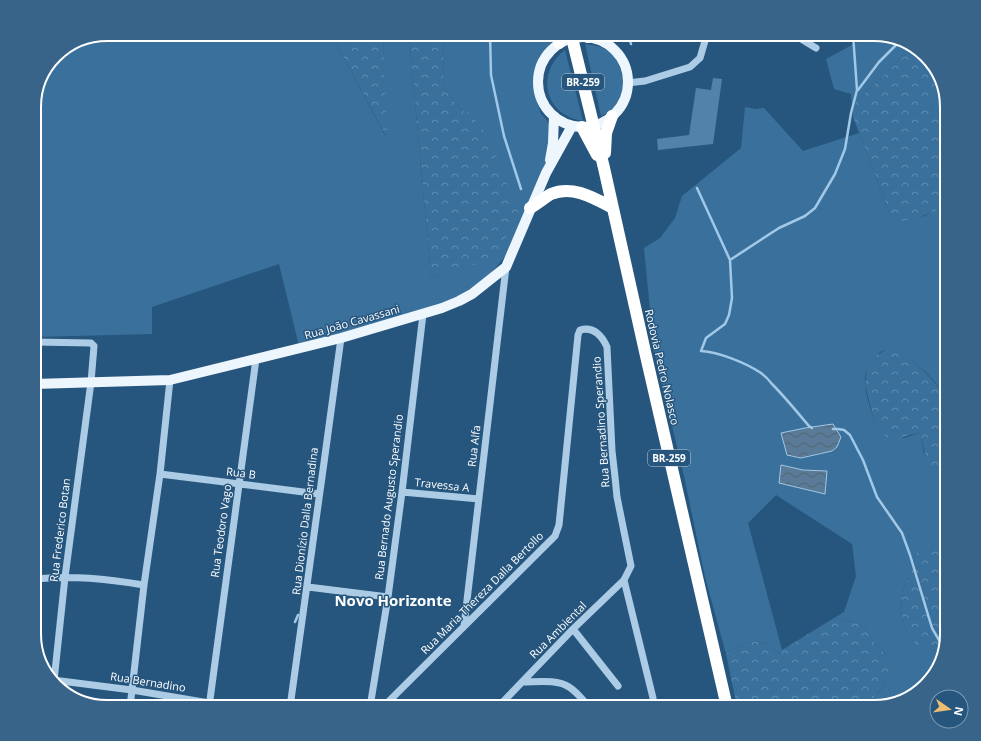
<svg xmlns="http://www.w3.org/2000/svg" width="981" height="741" font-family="'Open Sans',sans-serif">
  <defs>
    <pattern id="forest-crowns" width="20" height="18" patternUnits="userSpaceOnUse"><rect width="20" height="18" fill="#3a709c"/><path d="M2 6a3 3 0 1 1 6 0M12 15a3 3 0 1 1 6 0" fill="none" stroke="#618db0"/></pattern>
    <pattern id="water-waves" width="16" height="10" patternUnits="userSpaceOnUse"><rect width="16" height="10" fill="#5a7b97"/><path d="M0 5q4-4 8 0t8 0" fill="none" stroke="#536472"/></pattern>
  </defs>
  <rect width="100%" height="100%" fill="#26567e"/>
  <!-- green -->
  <path fill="#3a709c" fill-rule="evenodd" d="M107 34H331L386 137 383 34H409L431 277 439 274 462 111 443 87 444 34H557L541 57 534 73 535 94 541 114 546 119 551 129 550 151 540 180 509 252 486 279 464 296 300 350 279 264 152 307V334L34 337V102L41 75 59 52Z
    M859 34H874L913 47 852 106 851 94 834 89 826 59 861 40Z
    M585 44C593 45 601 46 608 51 623 63 627 86 618 103 614 109 608 113 601 116Z
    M565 50 583 121C544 115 535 73 565 50Z
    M939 98H945L947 107V119L932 109 931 106 933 101Z
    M745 107 756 109 764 108 803 151 859 133 892 220 925 216 933 211 947 207V396C935 382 895 332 875 357 868 366 864 373 865 385 866 397 872 412 875 424L904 438 919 433 921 436 924 454 942 472 947 470V551L940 545 909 578 904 587 900 611 909 638 914 642 927 649 939 651 941 653 932 679 906 700 874 707H864C878 696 897 675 886 655 884 651 879 648 876 644 871 640 870 633 865 629 857 621 845 620 834 618L844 612 856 576 852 544 776 495 748 523 782 650 781 654C776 651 770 645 765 643 752 639 735 646 726 654L705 577 684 476 654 351 644 248 660 238 675 218 682 196 741 148ZM833 424 832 451 801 458 781 433 805 428ZM782 465 803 470 826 471 825 494 780 483Z"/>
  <!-- forest -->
  <path fill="url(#forest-crowns)" d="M332 34H383L387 138 331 34Z
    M409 34H444L443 87 462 111 470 113 490 139 520 218 491 260 439 274 431 277Z
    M913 47 919 49 940 75 945 98H939L933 101 931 106 932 109 947 119V207C929 212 912 224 892 220L853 117 852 106Z
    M888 349 904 353 921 368 947 396V470C921 479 927 445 919 433 905 435 902 440 886 437L875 424 865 385 867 367 876 355Z
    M935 544 940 545 947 551V634L941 653 939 651 921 648 914 642 909 638 900 611 904 587 909 578 919 547Z
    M834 618C845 620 857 621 865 629 870 633 871 640 876 644 881 649 886 654 889 661 895 677 875 698 864 707H737L726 654C735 646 752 639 765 643 770 645 776 651 781 654L782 650Z"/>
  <!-- water -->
  <path fill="url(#water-waves)" stroke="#a1c8e6" d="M833 424 841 437 837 447 832 451 801 458 787 455 781 433 805 428Z
    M781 465 803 470 827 471 825 494 779 483Z"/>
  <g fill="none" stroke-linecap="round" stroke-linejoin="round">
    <!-- stream -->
    <path stroke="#a1c8e6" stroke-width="2.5" d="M490 34 491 75 504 136 521 189
      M628 34 631 44
      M858 90 879 62 899 42
      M697 188 730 260 732 298 729 315 725 324 706 338 701 351C719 352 746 363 761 373 765 376 769 380 772 384 785 397 797 412 809 426L812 428
      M730 260 779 228 805 216 815 208 835 174 845 149 851 113 857 90 853 34
      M833 429H838L844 430 850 435 863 460 877 497 902 533 910 555 932 628 943 647
      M295 622 298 615"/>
  </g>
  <!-- building -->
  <path fill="#5382a9" d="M713 78 722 79 713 144 658 150 657 139 689 135 696 88 711 90Z"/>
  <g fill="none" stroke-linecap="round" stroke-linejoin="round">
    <!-- minor -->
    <path stroke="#accce5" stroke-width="7" d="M793 34 816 48
      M627 83 645 81 690 67 700 58 707 34
      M34 342 91 343 94 346 91 382 65 577 54 681
      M160 474 319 494
      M402 492 479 499
      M34 579C72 575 107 579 144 585
      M624 580 653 698
      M308 587 388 597
      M464 626 506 267
      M573 629 618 686
      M53 680 132 690 209 703 240 707
      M523 682C537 682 557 679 569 687 577 692 583 700 589 707
      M130 707 144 585 160 474 170 380
      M209 707 256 359
      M290 707C308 584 324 461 341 338
      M370 707 388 597 402 492 423 314
      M383 707 555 536 559 525 578 335 580 330C594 326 602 336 607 347L612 451 615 477 617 497 631 566 624 580 573 629 498 707"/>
    <!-- major -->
    <path stroke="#edf5fd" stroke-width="10" d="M538 82a45 45 0 1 1 90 0a45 45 0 1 1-90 0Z
      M550 160 553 143 554 116
      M34 384 170 380 341 338 442 308 459 301 472 294 506 267 546 173 572 126"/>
    <!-- highway -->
    <path stroke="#fff" stroke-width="12" d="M571 34 604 168 646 356 727 707
      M586 34 588 37
      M559 43 560 34
      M582 127 597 155
      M605 153 606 133 612 116
      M530 208C537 204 544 198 551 194 573 185 594 198 613 208"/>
  </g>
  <g text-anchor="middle" stroke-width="3" stroke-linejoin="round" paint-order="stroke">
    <!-- shield labels -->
    <g fill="#26567e" stroke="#beccd8" stroke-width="1">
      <rect x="562" y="74" width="42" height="16" rx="3"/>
      <rect x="648" y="450" width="42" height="16" rx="3"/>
    </g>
    <g font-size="10" font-weight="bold" fill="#fff">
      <text x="583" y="86">BR-259</text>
      <text x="669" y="462">BR-259</text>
    </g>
    <!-- street labels -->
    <g font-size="11" fill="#fff" stroke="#26567e">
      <text transform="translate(352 322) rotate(-16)" y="4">Rua João Cavassani</text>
      <text transform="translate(662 367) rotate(77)" y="4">Rodovia Pedro Nolasco</text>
      <text transform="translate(601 422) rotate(-94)" y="4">Rua Bernadino Sperandio</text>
      <text transform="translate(474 446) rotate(-83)" y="4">Rua Alfa</text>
      <text transform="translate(241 473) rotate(7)" y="4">Rua B</text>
      <text transform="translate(442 485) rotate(6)" y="4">Travessa A</text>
      <text transform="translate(389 497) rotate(-83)" y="4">Rua Bernado Augusto Sperandio</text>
      <text transform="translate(305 521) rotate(-83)" y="4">Rua Dionízio Dalla Bernadina</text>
      <text transform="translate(60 530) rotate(-83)" y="4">Rua Frederico Botan</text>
      <text transform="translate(221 531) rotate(-82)" y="4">Rua Teodoro Vago</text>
      <text transform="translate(482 593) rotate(-45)" y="4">Rua Maria Thereza Dalla Bertollo</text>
      <text transform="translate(558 630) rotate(-45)" y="4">Rua Ambiental</text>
      <text transform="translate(148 682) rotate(9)" y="4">Rua Bernadino</text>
    </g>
    <!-- district labels -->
    <g font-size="15" font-weight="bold" fill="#fff" stroke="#26567e">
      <text x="393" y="606">Novo Horizonte</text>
    </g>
  </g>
  <!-- crop -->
  <path d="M0 0H981V741H0ZM107 41H874A66 66 0 0 1 940 107V634A66 66 0 0 1 874 700H107A66 66 0 0 1 41 634V107A66 66 0 0 1 107 41Z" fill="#376488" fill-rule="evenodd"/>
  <path fill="none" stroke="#fff" stroke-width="2" d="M107 41H874A66 66 0 0 1 940 107V634A66 66 0 0 1 874 700H107A66 66 0 0 1 41 634V107A66 66 0 0 1 107 41Z"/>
  <!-- north arrow -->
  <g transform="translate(949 709) rotate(103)"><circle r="19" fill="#26567e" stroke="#7d9ab2"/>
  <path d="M0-3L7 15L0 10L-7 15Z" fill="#eebd72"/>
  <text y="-6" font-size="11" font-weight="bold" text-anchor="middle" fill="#ffffff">N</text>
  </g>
</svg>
